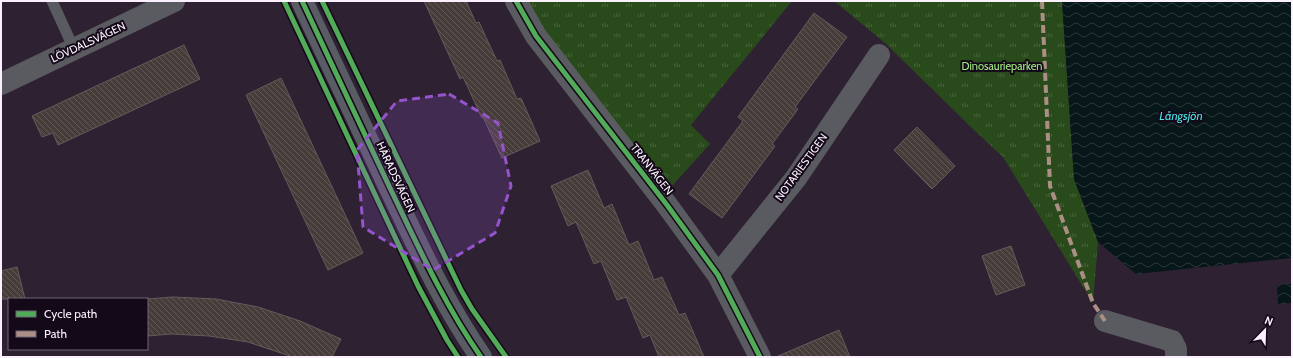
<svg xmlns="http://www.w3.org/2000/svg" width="1293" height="358" font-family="Cabin,sans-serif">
  <defs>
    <pattern id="park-tufts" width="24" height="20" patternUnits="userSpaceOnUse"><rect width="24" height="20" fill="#294a1a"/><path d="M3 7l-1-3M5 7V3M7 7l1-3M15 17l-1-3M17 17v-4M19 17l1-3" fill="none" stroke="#49653c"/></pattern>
    <pattern id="water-waves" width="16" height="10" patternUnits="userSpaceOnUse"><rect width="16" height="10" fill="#071618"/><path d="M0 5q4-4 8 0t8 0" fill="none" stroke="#2c383b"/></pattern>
    <pattern id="building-back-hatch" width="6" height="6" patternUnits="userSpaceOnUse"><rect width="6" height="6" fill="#463c39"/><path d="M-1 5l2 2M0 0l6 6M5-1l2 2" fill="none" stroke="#625957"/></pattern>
  </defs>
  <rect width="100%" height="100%" fill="#2e2132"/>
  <!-- park -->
  <path fill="url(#park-tufts)" d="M516 1H792L691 125 710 144 661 198Z
    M834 1H1062L1074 179 1098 242 1093 303 1003 157 973 129 885 43Z"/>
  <!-- water -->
  <path fill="url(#water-waves)" d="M1062 1H1292V258L1136 274 1098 242 1074 179Z
    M1292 284V303L1278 304 1277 285Z"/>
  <!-- building -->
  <path fill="url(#building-back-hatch)" stroke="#665b5a" d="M424 1H466L476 23 479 22 497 61 500 60 517 99 521 98 540 141 502 158 483 117 482 118 463 77 460 79Z
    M814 13 847 37 795 107 798 109 772 144 775 146 722 218 689 194 743 121 738 117Z
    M184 45 200 79 58 145 53 133 42 137 32 116Z
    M281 78 363 253 328 270 246 95Z
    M917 127 955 166 932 189 894 150Z
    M588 170 604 208 612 204 629 245 638 241 654 280 662 277 679 315 685 313 704 357H659L650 335 643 338 626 297 617 300 601 261 594 264 576 222 568 226 551 186Z
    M1011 246 1025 285 996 295 982 256Z
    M17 267 25 299H1V271Z
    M173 297 216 299 258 307 300 321 341 339 332 357H293L248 342 209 336 171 334 147 336V299Z
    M839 330 850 357H776Z"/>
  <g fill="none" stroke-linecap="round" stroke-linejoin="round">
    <!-- lane -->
    <path stroke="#5a5a61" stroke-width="11" d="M52 1 74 49"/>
    <!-- street -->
    <path stroke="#5a5a61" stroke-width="22" d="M516 1 536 36 667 205 718 275 760 357
      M1 84 174 1
      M718 275 796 178 879 55
      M1105 321 1172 341 1176 349V357"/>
    <!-- secondary -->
    <path stroke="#5a5c65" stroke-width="22" d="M302 1C331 63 361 126 390 188 418 246 444 304 481 357"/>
    <!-- quiet -->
    <path stroke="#ac8f84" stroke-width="4" stroke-dasharray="8 4" stroke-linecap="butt" d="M1042 1 1050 186 1093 303 1105 321"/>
    <!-- cycleway casing -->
    <g stroke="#140918" stroke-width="8">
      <path id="cycleway" d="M284 1 418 286 447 340 458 357
        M302 1C331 63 361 126 390 188 418 246 444 304 481 357
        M322 1 461 290 472 309 506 357
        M516 1 536 36 667 205 718 275 760 357"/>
    </g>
    <!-- cycleway -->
    <use href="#cycleway" stroke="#51ab58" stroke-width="5"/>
  </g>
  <!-- marked area -->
  <path fill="#9553cc" fill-opacity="0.2" stroke="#9553cc" stroke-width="3" stroke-dasharray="8 5" stroke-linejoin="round" d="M449 94 498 123 511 186 495 233 433 270 363 227 357 150 397 101Z"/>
  <g text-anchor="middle" stroke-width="4" stroke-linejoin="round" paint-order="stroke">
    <!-- street labels -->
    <g font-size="11" fill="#fbf1fe" stroke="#140918">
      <text transform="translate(88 42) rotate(-25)" y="4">LÖVDALSVÄGEN</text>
      <text transform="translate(801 167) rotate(-54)" y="4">NOTARIESTIGEN</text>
      <text transform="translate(652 169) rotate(52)" y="4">TRANVÄGEN</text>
      <text transform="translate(396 177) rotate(65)" y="4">HÄRADSVÄGEN</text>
    </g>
    <!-- park labels -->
    <g font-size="11" fill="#a0eb82" stroke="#140918">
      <text x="1002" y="70">Dinosaurieparken</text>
    </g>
    <!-- water labels -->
    <g font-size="12" font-style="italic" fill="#4be5e8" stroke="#140918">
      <text x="1181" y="120">Långsjön</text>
    </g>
  </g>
  <!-- border -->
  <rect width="1293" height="358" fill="none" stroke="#fbf1fe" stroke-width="4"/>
  <!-- legend -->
  <rect x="8" y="298" width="140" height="52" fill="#140918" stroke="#706674"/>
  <rect x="16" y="311" width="20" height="6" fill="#51ab58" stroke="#706674"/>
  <text x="44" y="318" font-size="12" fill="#fbf1fe">Cycle path</text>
  <rect x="16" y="331" width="20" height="6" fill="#ac8f84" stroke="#706674"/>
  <text x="44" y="338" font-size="12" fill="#fbf1fe">Path</text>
  <!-- north arrow -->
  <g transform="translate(1265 330) rotate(23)" stroke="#140918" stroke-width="3" paint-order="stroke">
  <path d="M0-3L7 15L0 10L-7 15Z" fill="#fbf1fe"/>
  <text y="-6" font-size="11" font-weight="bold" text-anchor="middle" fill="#fbf1fe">N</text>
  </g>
</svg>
